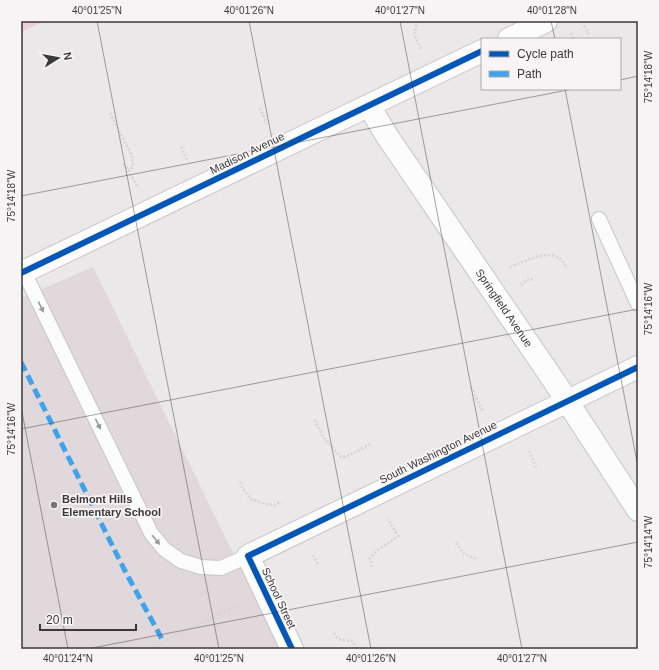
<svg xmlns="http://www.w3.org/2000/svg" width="659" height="670" font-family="Arial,sans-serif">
  <rect width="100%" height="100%" fill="#eae8e9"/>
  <!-- built -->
  <path fill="#e0d8da" d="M93 267 280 649H21V298Z"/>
  <!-- green -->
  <path fill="#ecced5" d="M21 21H44L21 32Z"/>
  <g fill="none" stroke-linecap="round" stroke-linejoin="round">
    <!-- service casing -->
    <g stroke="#c7c5c6" stroke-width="16">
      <path id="service" d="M599 219 638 304
        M24 272 151 533 164 549 181 561 201 567 221 568 248 556"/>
    </g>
    <!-- minor casing -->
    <g stroke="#c7c5c6" stroke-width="24">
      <g id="minor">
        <path d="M509 39 546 21"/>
        <path id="s1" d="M369 106 387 136 554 381 638 510"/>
        <path d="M21 273 482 51"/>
        <path d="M292 649 248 556 638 367"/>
      </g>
    </g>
    <!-- path -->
    <path stroke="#d5d4d5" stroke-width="2.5" stroke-dasharray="2 2" stroke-linecap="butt" d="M416 21 417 23 414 34 421 49
      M584 26 589 34
      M571 33 574 39
      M260 108 267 124
      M110 113 132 156 133 167 128 170
      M181 147 188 162
      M123 164 128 170 137 186
      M510 267C523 262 547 249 560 259 563 261 565 266 567 269
      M521 285 527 280 533 279
      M471 387 483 412
      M315 420 323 437 341 457H346L370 444
      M529 451 536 467
      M240 482 243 489 251 499 265 504 275 505 281 501
      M456 543 464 554 478 559
      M313 555 318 565
      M372 567 370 558C376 550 389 543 398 536L388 519
      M334 633 338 639 352 641 357 649
      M149 649 163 641 239 605"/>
    <!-- service -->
    <use href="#service" stroke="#fcfcfc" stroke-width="14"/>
    <!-- minor -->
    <use href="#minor" stroke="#fcfcfc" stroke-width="22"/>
    <!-- quiet -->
    <path stroke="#3fa3ec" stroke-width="5" stroke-dasharray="10 5" stroke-linecap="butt" d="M21 362 124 569 163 641"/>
    <!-- cycleway casing -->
    <g stroke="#f8f4f5" stroke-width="8">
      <path id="cycleway" d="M21 273 482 51
        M292 649 248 556 638 367"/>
    </g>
    <!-- cycleway -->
    <use href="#cycleway" stroke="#0057b8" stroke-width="6"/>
  </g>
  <!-- one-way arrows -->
  <defs><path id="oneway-solid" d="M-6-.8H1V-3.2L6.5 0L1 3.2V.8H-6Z"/></defs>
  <g fill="#9b9a9a">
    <use href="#oneway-solid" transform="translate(41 307) rotate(64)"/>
    <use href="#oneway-solid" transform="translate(98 424) rotate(64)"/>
    <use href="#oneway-solid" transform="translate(156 540) rotate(51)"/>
  </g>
  <!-- ticks -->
  <path fill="none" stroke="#3a3939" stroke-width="1" stroke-opacity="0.45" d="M97 21 219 649M249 21 371 649M400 21 522 649M551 21 555 39M620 80 638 76M565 89 638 467M21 196 573 89M21 407 68 649M21 429 638 309M87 649 638 542"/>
  <!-- markers -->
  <circle fill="#787677" stroke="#f8f4f5" stroke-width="1.5" cx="54" cy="505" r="4"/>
  <g text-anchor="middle" stroke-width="3.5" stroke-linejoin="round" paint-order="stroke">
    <!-- street labels -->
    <g font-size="11" fill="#3a3939" stroke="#f8f4f5">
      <text transform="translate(247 153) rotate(-26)" y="4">Madison Avenue</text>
      <text dy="4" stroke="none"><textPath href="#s1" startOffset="243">Springfield Avenue</textPath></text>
      <text transform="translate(438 452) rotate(-26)" y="4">South Washington Avenue</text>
      <text transform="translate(279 598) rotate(65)" y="4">School Street</text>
    </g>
    <!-- poi labels -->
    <g font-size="11" font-weight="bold" fill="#3a3939" stroke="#f8f4f5" text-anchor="start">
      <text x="62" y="503">Belmont Hills<tspan x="62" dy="13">Elementary School</tspan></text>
    </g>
  </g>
  <!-- border -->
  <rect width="659" height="670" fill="none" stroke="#f8f4f5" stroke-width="44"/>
  <!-- legend -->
  <rect x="481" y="38" width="140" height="52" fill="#f8f4f5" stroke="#aca9aa"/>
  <rect x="489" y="51" width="20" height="6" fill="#0057b8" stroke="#aca9aa"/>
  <text x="517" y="58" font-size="12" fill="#3a3939">Cycle path</text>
  <rect x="489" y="71" width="20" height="6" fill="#3fa3ec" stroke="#aca9aa"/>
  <text x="517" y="78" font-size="12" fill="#3a3939">Path</text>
  <!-- north arrow -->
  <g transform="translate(58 58) rotate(79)" stroke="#f8f4f5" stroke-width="3" paint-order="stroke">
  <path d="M0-3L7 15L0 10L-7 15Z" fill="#3a3939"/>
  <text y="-6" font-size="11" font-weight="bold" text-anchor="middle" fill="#3a3939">N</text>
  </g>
  <!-- scale -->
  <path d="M40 624v6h96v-6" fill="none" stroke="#3a3939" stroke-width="2"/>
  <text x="46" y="624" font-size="12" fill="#3a3939" stroke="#f8f4f5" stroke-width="3" paint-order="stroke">20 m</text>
  <rect x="22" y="22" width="615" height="626" fill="none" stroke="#3a3939" stroke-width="1.5"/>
  <g font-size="10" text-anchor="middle" fill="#3a3939">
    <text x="97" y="14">40°01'25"N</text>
    <text x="249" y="14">40°01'26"N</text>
    <text x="400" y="14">40°01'27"N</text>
    <text x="552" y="14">40°01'28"N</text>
    <text transform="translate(648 77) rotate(-90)" y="4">75°14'18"W</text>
    <text transform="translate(11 196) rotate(-90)" y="4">75°14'18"W</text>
    <text transform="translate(648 309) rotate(-90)" y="4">75°14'16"W</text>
    <text transform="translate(11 429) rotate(-90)" y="4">75°14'16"W</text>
    <text transform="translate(648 542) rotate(-90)" y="4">75°14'14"W</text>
    <text x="68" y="662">40°01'24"N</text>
    <text x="219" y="662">40°01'25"N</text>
    <text x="371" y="662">40°01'26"N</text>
    <text x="522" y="662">40°01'27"N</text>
  </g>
</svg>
